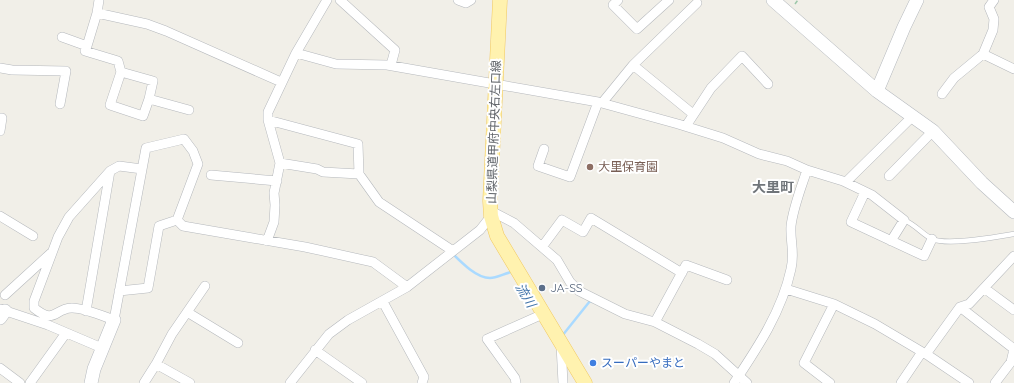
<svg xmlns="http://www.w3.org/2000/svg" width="1014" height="383" font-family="Quicksand,'Noto Sans JP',sans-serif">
  <rect width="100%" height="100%" fill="#f1efe8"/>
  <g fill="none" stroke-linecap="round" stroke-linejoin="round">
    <!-- stream -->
    <path stroke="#aadaff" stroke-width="2.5" d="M453 254C462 263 477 278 490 278 497 278 505 273 512 272
      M562 336 590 301 592 302"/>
    <!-- lane casing -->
    <g stroke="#b5b8bc" stroke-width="5.5">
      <path id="lane" d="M904 220C916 225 922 234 932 239 948 246 996 237 1014 234"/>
    </g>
    <!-- street casing -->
    <g stroke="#b5b8bc" stroke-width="10">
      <path id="street" d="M340 0 395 50 391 65
        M458 0 466 3 471 0
        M618 0 613 5 637 29 669 0
        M97 13 147 24 166 31 281 82
        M62 37 87 46 97 13 99 0
        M87 46 85 51 118 61 121 72 153 81 149 99 189 110
        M296 53 336 64 387 65 598 102 678 124 723 138 759 154 787 161 807 170 843 181 872 195 904 220 891 241
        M983 54 1014 69
        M633 65 693 114
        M0 68 12 70 66 71 60 104
        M121 72 110 105 143 116 149 99
        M942 94 954 78 983 54 993 30 994 19 989 7 994 0
        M602 103 633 65 697 3
        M0 118H2L0 131
        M268 120 358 144 359 174
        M686 126 711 88 742 56 768 84
        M544 149 538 166 570 177 598 102
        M280 163 317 169 323 172 359 174 379 202 453 251
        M110 171 69 217 58 237 34 301V308C55 325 54 309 71 308 82 307 103 316 114 320L146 148 184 139 193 151 198 164 177 220 159 226 148 288 119 291
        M211 175 277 181
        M889 176 933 131
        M846 182 913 116
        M865 192 851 222 924 256 932 239
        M491 211 514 223 557 260 570 282 579 291 625 314 655 322 698 344 715 354 747 383
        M0 216 33 236
        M177 220 183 226 305 247 373 262 407 287
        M267 241 274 222 275 205 274 193 280 163 268 120V112L296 53 327 0
        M542 247 562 220 583 232 591 218 682 273
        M984 288 1014 310
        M786 289 834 304 875 324 929 356 969 383
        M5 295 51 253
        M383 302 424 377 422 383
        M960 307 1014 349 1011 362 995 383
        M0 309 48 325 102 348
        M86 311 110 171 119 166 142 169
        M187 312 238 343
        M655 322 686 265 727 280
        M561 345 563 383
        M315 350 362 383
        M926 354 960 307 969 304 1014 256
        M156 364 172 334 205 286
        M0 368 20 383
        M30 383 66 333
        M144 383 156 364 190 383
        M290 383 329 334 348 320 407 287 480 230 491 216
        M516 383 515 378 487 339 543 314
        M734 383C758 347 782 311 791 269 795 252 790 242 791 226 793 208 801 188 807 170
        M830 383 804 363 834 304
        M901 383 922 352"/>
    </g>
    <!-- secondary casing -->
    <g stroke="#b6babf" stroke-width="14">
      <path id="secondary" d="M773 0 877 91 933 131 982 183 1014 212
        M877 91 904 27 917 0
        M0 318 5 311
        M91 383 94 369 114 320"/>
    </g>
    <!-- primary casing -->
    <g stroke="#f2c960" stroke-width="15">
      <path id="primary" d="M500 0 490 201 491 216 497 236 585 383"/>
    </g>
    <!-- path -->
    <path stroke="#9cc7a9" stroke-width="1.5" stroke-dasharray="4 2" stroke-linecap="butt" d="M795 4 798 0"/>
    <!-- lane -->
    <use href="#lane" stroke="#fff" stroke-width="4.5"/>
    <!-- street -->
    <use href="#street" stroke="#fff" stroke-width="9"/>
    <!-- secondary -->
    <use href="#secondary" stroke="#fff" stroke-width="13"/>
    <!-- primary -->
    <use href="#primary" stroke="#fff2af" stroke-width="14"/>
  </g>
  <!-- markers -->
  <circle fill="#8d6e63" stroke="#fff" stroke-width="1.5" cx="590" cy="167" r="4"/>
  <circle fill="#5c6f8a" stroke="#fff" stroke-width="1.5" cx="542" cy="288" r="4"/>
  <circle fill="#3f7fe0" stroke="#fff" stroke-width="1.5" cx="593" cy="363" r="4"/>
  <g text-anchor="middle" stroke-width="4" stroke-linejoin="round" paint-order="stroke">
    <!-- street labels -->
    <g font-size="12" fill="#5f6368" stroke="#fff">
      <text transform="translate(494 132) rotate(-88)" y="4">山梨県道甲府中央右左口線</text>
    </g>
    <!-- education labels -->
    <g font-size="12" fill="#785e54" stroke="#fff" text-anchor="start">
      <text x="598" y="171">大里保育園</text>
    </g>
    <!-- service labels -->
    <g font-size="12" fill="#4e5e75" stroke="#fff" text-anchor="start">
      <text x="550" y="292">JA-SS</text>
    </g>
    <!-- shop labels -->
    <g font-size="12" fill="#366cbe" stroke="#fff" text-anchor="start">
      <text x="601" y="367">スーパーやまと</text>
    </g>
    <!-- water labels -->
    <g font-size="13" font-style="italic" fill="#4174aa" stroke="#fff">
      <text transform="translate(526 295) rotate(59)" y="5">流川</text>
    </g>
    <!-- quarter labels -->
    <g font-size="14" font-weight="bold" fill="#70757a" stroke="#fff">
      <text x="773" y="192">大里町</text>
    </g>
  </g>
</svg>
